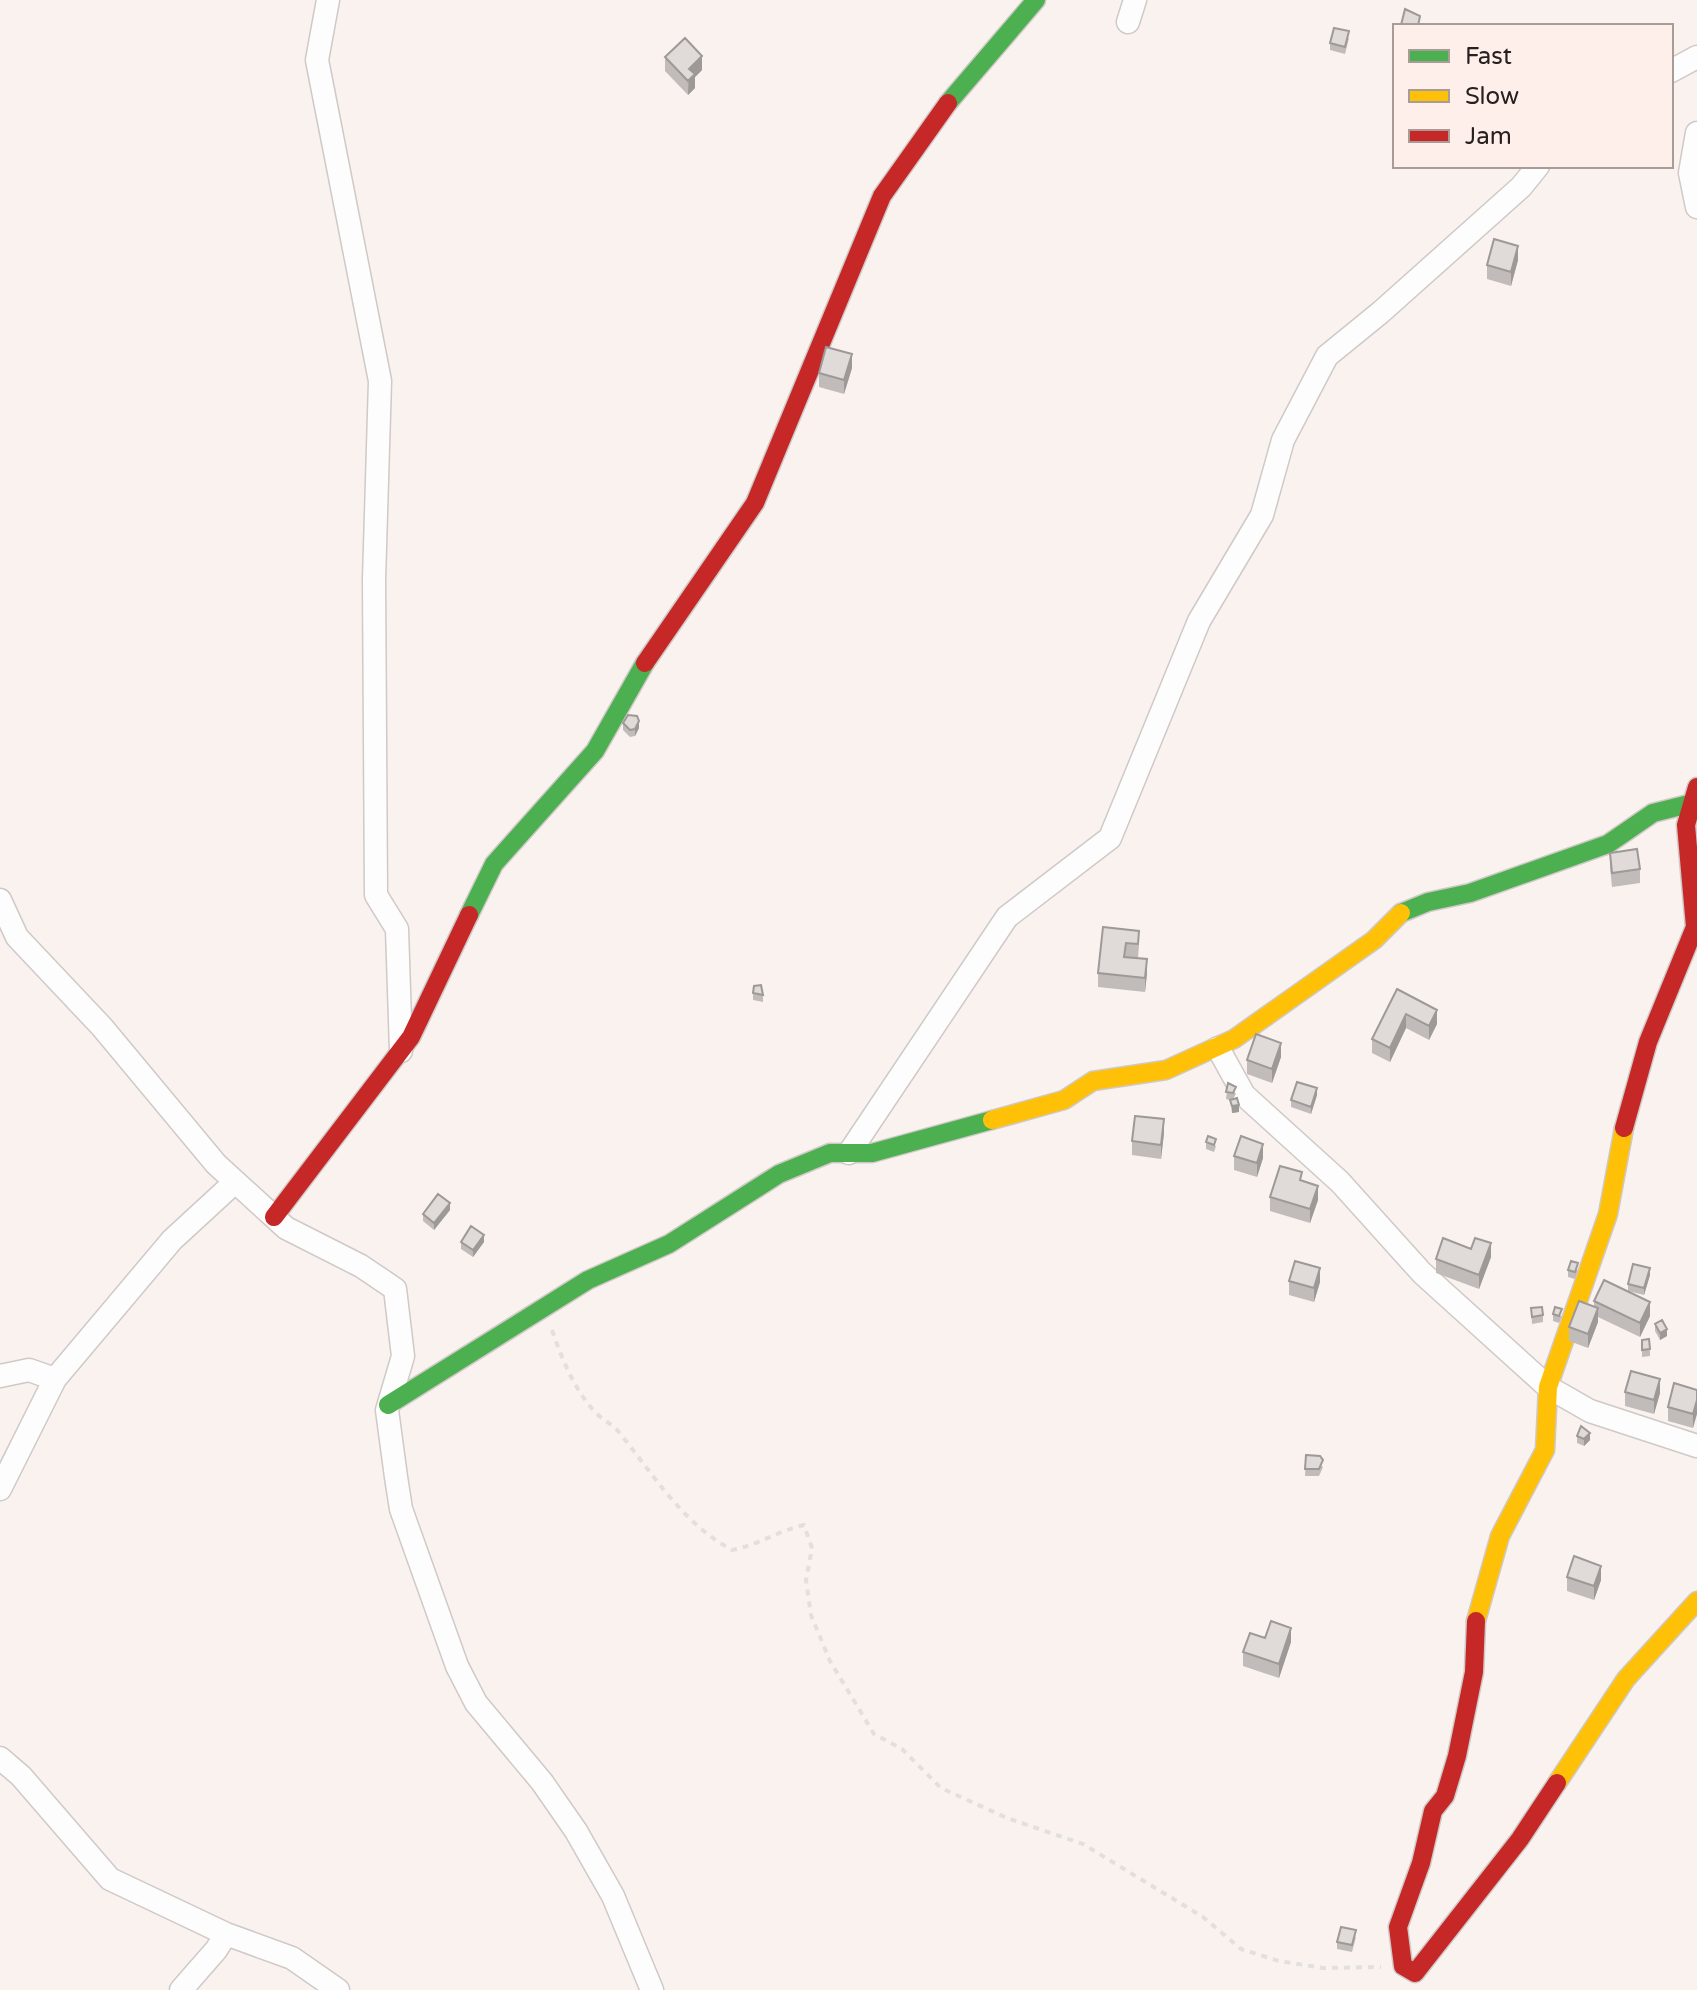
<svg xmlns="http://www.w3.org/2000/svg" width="1697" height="1990" font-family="'Varela Round',sans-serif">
  <rect width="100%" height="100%" fill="#faf2ef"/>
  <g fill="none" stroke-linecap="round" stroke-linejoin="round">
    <!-- street casing -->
    <g stroke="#cfc9c7" stroke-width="25">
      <path id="street" d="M328 0 317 60 380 381 374 580 376 895 397 929 401 1051
        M1128 22 1135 0
        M1671 71 1697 57
        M1697 133 1690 173 1697 207
        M0 900 17 937 102 1027 216 1164 286 1228 361 1266 395 1289 403 1356 387 1410 396 1477 401 1509 457 1666 476 1703 542 1782 576 1831 613 1896 652 1990
        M1218 1048 1244 1095 1340 1182 1422 1273 1548 1387 1590 1411 1697 1446
        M849 1153 1007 917 1110 838 1199 621 1262 515 1283 440 1327 356 1381 312 1521 187 1538 166
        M0 1376 29 1370 55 1379 0 1489
        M55 1379 172 1240 235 1182
        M0 1758 21 1776 110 1879 226 1934 292 1958 338 1990
        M181 1990 216 1950 226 1934"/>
    </g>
    <!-- fast casing -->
    <g stroke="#cfc9c7" stroke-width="21">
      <path id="fast" d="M948 103 1036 0
        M1401 913 1428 902 1470 893 1608 844 1653 813 1697 802
        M469 915 494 864 595 751 645 663
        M388 1405 588 1280 669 1244 779 1174 830 1153H872L992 1120"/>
    </g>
    <!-- slow casing -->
    <g stroke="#cfc9c7" stroke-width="21">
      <path id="slow" d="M992 1120 1064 1100 1093 1081 1166 1070 1234 1039 1374 940 1401 913
        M1476 1621 1500 1536 1545 1450 1548 1387 1608 1214 1624 1128
        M1557 1783 1626 1679 1697 1601"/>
    </g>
    <!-- jam casing -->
    <g stroke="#cfc9c7" stroke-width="21">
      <path id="jam" d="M645 663 755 503 882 196 948 103
        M1624 1128 1648 1042 1695 927 1686 825 1697 787
        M274 1217 411 1037 469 915
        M1476 1621 1474 1672 1457 1756 1445 1796 1433 1811 1421 1863 1398 1927 1403 1966 1415 1973 1520 1839 1557 1783"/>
    </g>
    <!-- path -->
    <path stroke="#e2dfdf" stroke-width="4" stroke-dasharray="6 6" stroke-linecap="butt" d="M552 1330C562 1359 573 1387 594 1411 601 1419 611 1423 618 1431 654 1475 681 1522 732 1550 758 1545 778 1531 804 1525L812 1548 806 1580 811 1615 830 1661 874 1734 902 1749 941 1788 1007 1818 1083 1844 1203 1917 1241 1949 1279 1961 1323 1968 1381 1967"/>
    <!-- street -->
    <use href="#street" stroke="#fefdfd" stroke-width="22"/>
    <!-- fast -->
    <use href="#fast" stroke="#4caf50" stroke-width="18"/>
    <!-- slow -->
    <use href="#slow" stroke="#ffc107" stroke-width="18"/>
    <!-- jam -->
    <use href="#jam" stroke="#c62828" stroke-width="18"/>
  </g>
  <!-- wall -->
  <path fill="#c1bbba" d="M1349 38 1345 54 1330 50V43Z
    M665 57 702 70 695 77V88L688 95 665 71Z
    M1518 260 1511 286 1487 279V265Z
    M852 368 844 394 819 387V373Z
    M623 723 639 728 635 736 630 737 623 730Z
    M1610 853 1640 869V883L1612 887 1610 867Z
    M1103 927 1139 945 1138 958 1147 973 1145 992 1098 987V973Z
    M1397 989 1437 1024 1429 1040 1406 1028 1390 1062 1372 1053V1039Z
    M753 993 763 995V1002L753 1000Z
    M1281 1057 1272 1083 1247 1074V1060Z
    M1228 1083 1236 1094 1233 1099 1239 1112 1232 1113 1230 1100 1226 1099Z
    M1317 1095 1311 1114 1291 1107V1100Z
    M1164 1133 1161 1159 1132 1155V1141Z
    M1206 1142 1216 1146 1214 1152 1206 1149Z
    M1234 1156 1263 1158 1257 1177 1234 1170Z
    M1302 1181 1318 1200 1310 1223 1270 1211V1197Z
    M450 1210 434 1230 423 1221V1214Z
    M461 1242H484L473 1257 461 1249Z
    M1471 1249 1491 1257 1479 1289 1436 1273V1259Z
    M1568 1270H1578L1575 1279 1568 1277Z
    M1650 1275 1644 1295 1628 1291V1284Z
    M1289 1281 1320 1282 1314 1302 1289 1295Z
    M1594 1301 1650 1316 1640 1337 1598 1317V1322L1588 1348 1569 1341V1327L1594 1307Z
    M1531 1308 1543 1315V1322L1532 1324Z
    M1553 1314 1562 1316 1559 1323 1553 1321Z
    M1655 1324 1667 1336 1660 1340 1655 1331Z
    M1642 1340 1650 1349V1356L1642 1357Z
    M1697 1390 1693 1428 1668 1421V1407Z
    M1625 1392 1660 1393 1654 1414 1625 1406Z
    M1577 1436 1590 1440 1584 1446 1577 1443Z
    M1306 1455 1323 1467 1319 1476H1305Z
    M1567 1577 1601 1580 1594 1600 1567 1591Z
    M1265 1638 1291 1642 1279 1678 1243 1666V1652Z
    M1356 1937 1352 1952 1337 1949V1942Z"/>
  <!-- shaded-wall -->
  <path fill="#9d9997" d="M702 56V70L695 77V88L688 95 689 69Z
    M1518 246V260L1511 286V272Z
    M852 354V368L844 394V380Z
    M639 721V728L635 736V729Z
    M1147 959V973L1145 992V978Z
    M1437 1010V1024L1429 1040V1026Z
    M1406 1014V1028L1390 1062V1048Z
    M1281 1043V1057L1272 1083V1069Z
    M1317 1088V1095L1311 1114V1107Z
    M1239 1105V1112L1232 1113V1106Z
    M1164 1119V1133L1161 1159V1145Z
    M1263 1144V1158L1257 1177V1163Z
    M1318 1186V1200L1310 1223V1209Z
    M450 1203V1210L434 1230V1223Z
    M484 1235V1242L473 1257V1250Z
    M1491 1243V1257L1479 1289V1275Z
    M1320 1268V1282L1314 1302V1288Z
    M1650 1268V1275L1644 1295V1288Z
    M1650 1302V1316L1640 1337V1323Z
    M1598 1308V1322L1588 1348V1334Z
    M1667 1329V1336L1660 1340V1333Z
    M1660 1379V1393L1654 1414V1400Z
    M1697 1400V1414L1693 1428V1414Z
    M1590 1433V1440L1584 1446V1439Z
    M1601 1566V1580L1594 1600V1586Z
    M1291 1628V1642L1279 1678V1664Z"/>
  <!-- building -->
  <path fill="#e0dad8" stroke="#9d9997" stroke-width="2" d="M1405 9 1420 16 1418 26 1401 25Z
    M1334 28 1349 31 1345 47 1330 43Z
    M685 38 702 56 689 69 695 74 688 81 665 57Z
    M1494 239 1518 246 1511 272 1487 265Z
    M826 347 852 354 844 380 819 373Z
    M628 715 637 716 639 721 635 729 630 730 623 723Z
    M1637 849 1640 869 1612 873 1610 853Z
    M1103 927 1139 931 1138 944 1126 943 1124 957 1147 959 1145 978 1098 973Z
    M761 985 763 995 753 993 754 986Z
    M1397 989 1437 1010 1429 1026 1406 1014 1390 1048 1372 1039Z
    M1256 1034 1281 1043 1272 1069 1247 1060Z
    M1297 1082 1317 1088 1311 1107 1291 1100Z
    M1228 1083 1236 1087 1233 1093 1226 1092Z
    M1237 1098 1239 1105 1232 1106 1230 1100Z
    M1135 1116 1164 1119 1161 1145 1132 1141Z
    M1208 1136 1216 1139 1214 1145 1206 1142Z
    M1241 1136 1263 1144 1257 1163 1234 1156Z
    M1280 1166 1302 1172 1300 1180 1318 1186 1310 1209 1270 1197Z
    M438 1194 450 1203 434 1223 423 1214Z
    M471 1226 484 1235 473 1250 461 1242Z
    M1443 1238 1471 1249 1475 1238 1491 1243 1479 1275 1436 1259Z
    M1295 1261 1320 1268 1314 1288 1289 1281Z
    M1571 1261 1578 1263 1575 1272 1568 1270Z
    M1633 1264 1650 1268 1644 1288 1628 1284Z
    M1604 1280 1650 1302 1640 1323 1594 1301Z
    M1579 1301 1598 1308 1588 1334 1569 1327Z
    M1542 1307 1543 1315 1532 1317 1531 1308Z
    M1555 1307 1562 1309 1559 1316 1553 1314Z
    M1662 1320 1667 1329 1660 1333 1655 1324Z
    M1649 1339 1650 1349 1642 1350V1340Z
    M1631 1371 1660 1379 1654 1400 1625 1392Z
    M1674 1383 1697 1390V1400L1693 1414 1668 1407Z
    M1581 1426 1590 1433 1584 1439 1577 1436Z
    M1306 1455 1320 1456 1323 1460 1319 1469H1305Z
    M1574 1556 1601 1566 1594 1586 1567 1577Z
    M1271 1621 1291 1628 1279 1664 1243 1652 1250 1633 1265 1638Z
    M1341 1927 1356 1930 1352 1945 1337 1942Z"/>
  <!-- legend -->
  <rect x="1393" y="24" width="280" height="144" fill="#feefeb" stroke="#a89c99" stroke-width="2"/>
  <rect x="1409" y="50" width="40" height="12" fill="#4caf50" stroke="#a89c99" stroke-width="2"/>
  <text x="1465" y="64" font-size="24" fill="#26201f">Fast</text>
  <rect x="1409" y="90" width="40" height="12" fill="#ffc107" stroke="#a89c99" stroke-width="2"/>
  <text x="1465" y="104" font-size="24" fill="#26201f">Slow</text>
  <rect x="1409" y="130" width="40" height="12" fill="#c62828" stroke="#a89c99" stroke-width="2"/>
  <text x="1465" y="144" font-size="24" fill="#26201f">Jam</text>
</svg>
